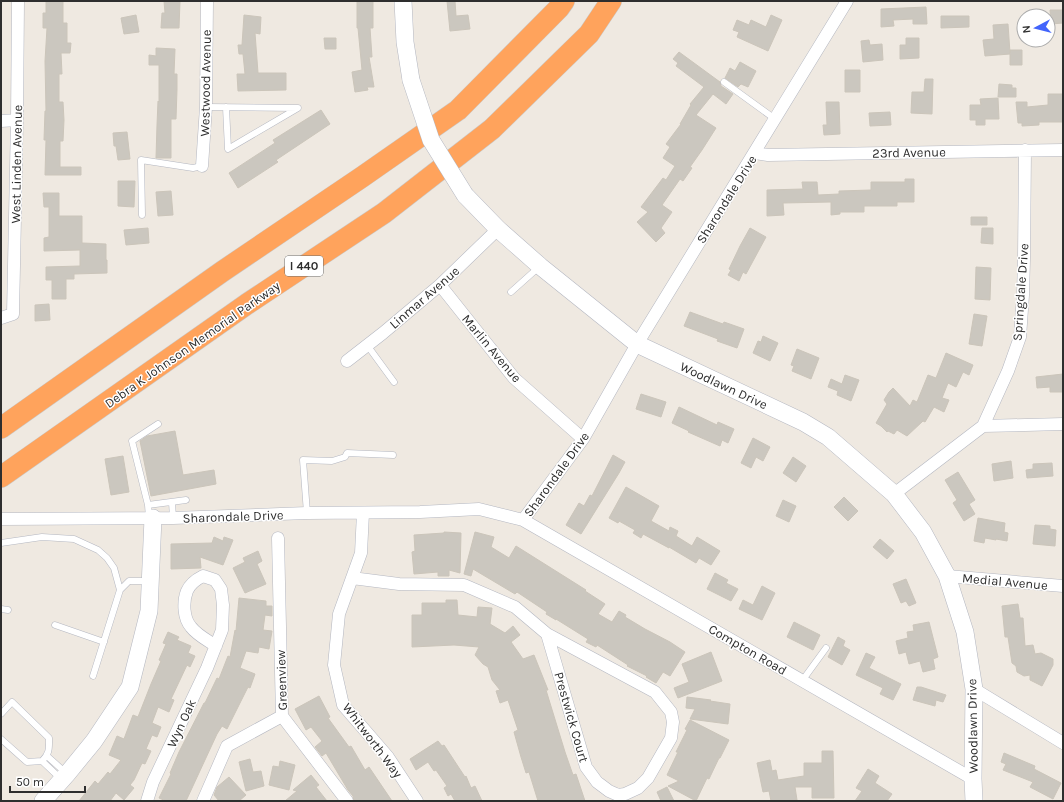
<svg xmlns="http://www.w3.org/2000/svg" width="1064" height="802" font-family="Karla,sans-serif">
  <rect width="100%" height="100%" fill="#efe9e1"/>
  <!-- building -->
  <path fill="#cbc7bf" stroke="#cbc5ba" d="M46 1H63V23H67V43H71L70 53H61L62 74H59V102H63L64 120 63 141H60V167H81V175H45L46 140H44L45 111H46L45 61 47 28H43V13H46Z
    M164 1H180L179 28H161L162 13H165Z
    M357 1H373V28H370L372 57H369L374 87H367L368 90 355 92 352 72 362 70 358 28H357Z
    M447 1H455L456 16 468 15 470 29 450 31Z
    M926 7 927 24H913V19L893 20 894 26 881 27V9Z
    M1050 10H1063V23L1051 24Z
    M136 15 139 32 124 34 121 18Z
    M244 15 261 17 260 34 255 33 258 73H286V90L238 91 237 74H245L243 54H239L238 45H242Z
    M771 15 782 20 768 51 737 37 739 32 733 30 737 20 749 25 751 20 766 27Z
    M941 16H969V27L941 28Z
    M1008 24 1010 53V50H1022V65H1010V54L985 56 983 40 994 39 993 25Z
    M324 38H336V49H325Z
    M906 38H919V58L900 59V45H906Z
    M869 40 870 45 882 44 883 60 863 62 861 41Z
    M156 48 175 49 174 74H177V89L176 119H171V158H156L157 125 158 101 159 102V65H149V55L156 56Z
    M679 52 720 82 721 86 733 94 726 104 713 94 696 115 716 128 702 150 690 167 692 168 683 181 680 179 662 205 672 212 661 228 665 233 656 242 637 222 648 212 641 207 663 178 666 180 675 166 663 158 670 147 666 144 681 124H680L691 105 690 104 704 87 676 66 678 63 673 59Z
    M740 62 756 71 748 87 741 84 738 87 725 78 730 68 735 71Z
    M845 70H860V92H845Z
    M925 79H933L932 114 911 113 912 92H924Z
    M999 84 1012 85V88H1016V97H998Z
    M1048 94H1063V122H1039V125L1022 126V123H1018L1016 102H1027V107L1048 105Z
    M998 98 999 119H985V125H976V120H970V105H981L980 99Z
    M826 102H839L840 134 824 135 823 125H827Z
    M321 110 330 124 276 160 278 162 238 188 229 173 275 143 273 140Z
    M890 112 891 125 870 126 869 113Z
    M127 132 130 159 118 160 116 146H114L113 133Z
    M905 179H914V202H897V206H864V212H840V214L831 215V202L783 203 784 215 767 216V190L803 189 802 182H817L818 195 839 194V191L871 190V182H905Z
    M118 181H135L134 207 118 206Z
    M171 191 173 215 158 216 156 192Z
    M43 193H59V216H82V243L106 244V260H107V273L74 274V279H66V299H52V280H46V267L80 266V250L44 251V238L49 237V207H44Z
    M971 217H987V225H971Z
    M148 228 149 243 126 245 124 230Z
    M750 228 766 237 746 274 743 272 739 281 728 275 731 270 729 269 740 246Z
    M982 228H993V244L981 243Z
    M976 267 991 268 990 300 975 299Z
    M49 304 50 320 35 321V305Z
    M690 312 723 324 724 322 744 329 737 348 717 341 718 339 684 326Z
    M974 314 987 316 982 346 969 344Z
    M763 336 778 343 770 361 753 353 758 341 761 342Z
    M797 349 819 358 811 379 792 371 794 366 791 365Z
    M946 353 973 365 969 375 963 372 956 387 948 383 942 398 949 400 944 412 934 407 925 422 923 421 907 436 897 430 894 434 888 431 887 432 881 426 876 423 887 404 884 400 889 392 893 388 910 406 913 400 917 402 928 375 936 378Z
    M1063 374V392H1050V387L1037 388 1036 377Z
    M845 375 859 380 851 401 837 395 838 391 828 387 831 379 842 384Z
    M641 394 666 402 661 417 636 409Z
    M679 407 717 425 718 422 734 429 728 443 722 440 720 446 688 432 689 431 672 423Z
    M175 431 183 475 214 470 216 484 151 496 140 441 147 436Z
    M753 438 770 447 763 461 756 457 751 468 741 463Z
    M613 455 625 462 619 473 581 534 566 525 579 503 584 506 590 495 592 496Z
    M123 456 129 492 111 495 105 459Z
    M793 457 806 466 796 482 783 473Z
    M1011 461 1013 478 994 481 992 464Z
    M1052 463 1053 476 1027 478 1026 470 1033 469V464Z
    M958 472 975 500 969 504 975 514 964 521 953 503 957 500 945 480Z
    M626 487 659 506 651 521 669 531 670 527 678 531 676 536 692 546 697 537 720 551 711 565 699 558 696 563 669 547V548L643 534 641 538 633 533 635 530 619 521 618 523 609 518Z
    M844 497 858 511 848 521 834 507Z
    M783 500 796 506 789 522 776 516Z
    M978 518 1005 523 1004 532 1008 533 1007 541 996 539V540L985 538 984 543 974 541Z
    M1035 525 1050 526V529L1056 530 1055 546 1033 544Z
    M444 532 461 533 460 573 449 570V576H438V572L414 574 412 552 415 551 414 535 444 533Z
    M475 532 494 537 491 547 509 558 516 546 586 590 585 591 605 604 598 614 612 622 619 611 626 615 625 617 645 629 670 642 685 652 670 676 663 672 656 683 646 677 647 676 627 666 628 665 597 645 596 647 586 642 588 639 556 619V620L546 614 547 612 517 592 515 594 473 569 471 576 464 574Z
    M214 537 223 541 224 537 233 540 223 565 200 557 201 568 171 569V544L212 543Z
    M880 539 894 551 887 559 873 547Z
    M258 551 262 561 257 564 266 584 245 593 233 568 245 562 243 558Z
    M715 573 728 580 726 583 738 589 731 601 707 589Z
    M906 579 916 603 909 606 906 601 901 603 893 584Z
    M762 586 775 593 762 620 739 609 743 600 753 605Z
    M239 598 266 601V606H272V616L265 615 263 630 272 631 269 649 259 647 258 653 246 651 240 668 255 674 250 688 248 687 227 729 222 726 217 734 186 801H166L159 798 171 774 170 773 179 752 204 703H205L217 678 219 679 228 656 230 657 235 630 236 631Z
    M446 600H457L458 615 477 617 478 607 492 608 490 624 505 633 513 626 520 635 511 642 523 659 534 655 548 690H546L565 752 573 775 576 774 585 801H538L529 772 526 773 521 757 514 732 518 730 508 700 500 703 496 691 500 690 492 680 488 667 483 664 475 655 479 647 454 645 412 647V615H422V603H446Z
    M1018 604 1020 618H1023L1025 646 1033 645 1035 654 1041 653 1053 659V665L1042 686 1030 680V675L1024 676 1017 672 1016 666 1012 663 1008 637H1005L1002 606Z
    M794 622 820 635 813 650 787 637Z
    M929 622 938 657 933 659 935 669 923 672 920 661 909 664 906 652 899 654 896 641 908 638 907 632 914 631 913 625Z
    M168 632 179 637 177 640 191 646 188 653 195 656 190 667 187 665 171 699 174 700 169 712 158 707 152 723 161 727 157 737 152 735 146 749 151 751 145 764 142 763 134 780 130 785 134 788 124 800 116 793 110 801H79L95 781 98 784 108 772 110 774 121 760 109 755 117 736 124 739 133 715 138 717 151 684 161 661 159 660 166 644 163 643Z
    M838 637 845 641 843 646 850 650 842 665 828 657Z
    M711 652 722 681 678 698 674 688 689 682 682 664Z
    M866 653 875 657 869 668 901 684 893 700 880 694 883 688 856 675Z
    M917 687H921L946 695 943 702 936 700 935 706 913 700Z
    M319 696 330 717 328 718 349 747 351 746 365 770 369 767 392 801H354L353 796 348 790 326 753 322 756 315 747 322 741 311 727 306 730 295 709Z
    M687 697 711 700 710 701 730 704 728 724 690 719 695 709 686 708Z
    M690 720 729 740 720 758H719L709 779 707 778 696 801 668 786 679 781 667 775 678 752H676L687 730 685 729Z
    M438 741 442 746 444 745 465 777 466 776 471 788 475 786 482 801H455L451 794 448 796 444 788 447 786 436 770 434 771 428 762 416 770 410 759Z
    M822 751H833L834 798H812V787H795L797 800 793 801H771L769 791 763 792 757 763 770 760 772 771 776 770 778 780 804 776V763H822Z
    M1004 753 1035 766 1034 769 1061 783 1053 799 1030 787 1033 782 1003 770 1006 764 1001 762Z
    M250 759 253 772 261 771 264 786 246 791 239 762Z
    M280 761 295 765 289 790 269 785 273 766 279 767Z
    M868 769 879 776 875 783 892 794 887 801H855L862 791 856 788Z
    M311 775 319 785 316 787 327 801H285L297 791 293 790Z
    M229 777 246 795 239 801H219L214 795 217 787Z
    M667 787 674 801H661L657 792Z"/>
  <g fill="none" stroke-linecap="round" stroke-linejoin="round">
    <!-- lane casing -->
    <g stroke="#b4b7c1" stroke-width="7">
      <path id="lane" d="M724 82 775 119
        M206 107 298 108 228 149 226 107
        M142 215 141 160 193 168 202 166
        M511 292 539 267
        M367 345 394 382
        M172 502 173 518
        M148 505 186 500
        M307 513 303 460 332 461 345 457 347 453 393 455
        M149 518 148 505 132 441 158 424
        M1 543 42 537 74 539 98 550 107 558 114 568 120 590
        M1 609 8 610
        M55 625 104 642
        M93 676 120 590 129 581H149
        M802 681 826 648
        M1 714 12 702 49 738C49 748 50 753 42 761L27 762 1 739
        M47 756 67 774
        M42 761 61 779"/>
    </g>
    <!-- street casing -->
    <g stroke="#b4b7c1" stroke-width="13">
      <path id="street" d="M1 121 17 120
        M755 153 768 155 1063 150
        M202 166 206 107 207 1
        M440 285 514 378 583 439
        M1 318 13 314 17 120 18 1
        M347 361 383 333 440 285 498 229
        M983 426 1008 371 1020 337 1023 295 1024 259 1025 150
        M894 494 983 426 1063 424
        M363 513 361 553 339 614 334 665 343 705 388 757 417 801
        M1 519 173 518 307 513 420 512 479 509 523 520 973 779
        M523 520 583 439 637 344 847 1
        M278 538 282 716 347 801
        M947 576 1063 586
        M352 578 399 584 464 585 515 607 547 634 655 692 671 712 673 722 671 738 648 778 638 788 625 794 618 795 609 791 597 782 586 767 547 634
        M974 689 1063 743
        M147 801 153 782 207 668 222 630 223 605 221 589 215 580 203 576C197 579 190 584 187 591 183 601 183 618 191 627 197 635 207 640 216 646
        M203 801 227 746 282 716"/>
    </g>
    <!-- secondary casing -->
    <g stroke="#b4b7c1" stroke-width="18">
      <path id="secondary" d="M403 1 405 42 411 80
        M465 195 498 229 540 266 637 344 803 422 828 437 894 494 923 532 947 576 965 632 974 689 973 779 974 801
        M43 801 67 774 94 741 130 687 149 611 153 518"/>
    </g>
    <!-- highway casing -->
    <g stroke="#c9c9c9" stroke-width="22">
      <path id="highway" d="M1 428 223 271 362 177 458 110 559 8 564 1
        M1 477 247 304 384 213 492 129 589 34 611 1"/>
    </g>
    <!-- lane -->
    <use href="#lane" stroke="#fff" stroke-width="6"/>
    <!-- street -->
    <use href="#street" stroke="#fff" stroke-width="12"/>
    <!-- secondary -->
    <use href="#secondary" stroke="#fff" stroke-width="17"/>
    <!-- highway -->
    <use href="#highway" stroke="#ffa35c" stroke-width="21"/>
    <!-- secondary-bridge casing -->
    <g stroke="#b4b7c1" stroke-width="18" stroke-linecap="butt">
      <path id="secondary-bridge" d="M411 80 431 140 465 195"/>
    </g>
    <!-- secondary-bridge -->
    <use href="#secondary-bridge" stroke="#fff" stroke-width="17"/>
  </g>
  <g text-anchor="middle" stroke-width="3" stroke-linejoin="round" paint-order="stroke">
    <!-- shield labels -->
    <rect fill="#fff" stroke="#6d6d6d" stroke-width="1" x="285" y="256" width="38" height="20" rx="3"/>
    <g font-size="12" font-weight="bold" fill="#2e2e2e">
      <text x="304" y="270">I 440</text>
    </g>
    <!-- street labels -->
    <g font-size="13" fill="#2e2e2e" stroke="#fff">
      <text transform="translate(205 83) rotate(-89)" y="5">Westwood Avenue</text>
      <text transform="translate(909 152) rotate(-1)" y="5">23rd Avenue</text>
      <text transform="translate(16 164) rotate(-89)" y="5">West Linden Avenue</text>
      <text transform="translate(726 199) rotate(-58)" y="5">Sharondale Drive</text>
      <text transform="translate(1020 292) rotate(-86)" y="5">Springdale Drive</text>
      <text transform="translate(424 297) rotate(-41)" y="5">Linmar Avenue</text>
      <text transform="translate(192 344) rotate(-35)" y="5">Debra K Johnson Memorial Parkway</text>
      <text transform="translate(492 348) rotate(50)" y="5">Marlin Avenue</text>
      <text transform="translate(724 385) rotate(25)" y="5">Woodlawn Drive</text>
      <text transform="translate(556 474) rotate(-54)" y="5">Sharondale Drive</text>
      <text transform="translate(233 516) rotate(-2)" y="5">Sharondale Drive</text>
      <text transform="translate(1005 581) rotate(5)" y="5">Medial Avenue</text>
      <text transform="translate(748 649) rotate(30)" y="5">Compton Road</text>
      <text transform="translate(281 680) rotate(-92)" y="5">Greenview</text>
      <text transform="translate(572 717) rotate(74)" y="5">Prestwick Court</text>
      <text transform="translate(181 723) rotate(-65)" y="5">Wyn Oak</text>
      <text transform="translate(972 726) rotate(-91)" y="5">Woodlawn Drive</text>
      <text transform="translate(373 740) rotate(53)" y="5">Whitworth Way</text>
    </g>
  </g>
  <!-- border -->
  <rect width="1064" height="802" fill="none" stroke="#2e2e2e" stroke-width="4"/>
  <!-- north arrow -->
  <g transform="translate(1036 28) rotate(263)"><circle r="19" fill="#ffffff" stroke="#ababab"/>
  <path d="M0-3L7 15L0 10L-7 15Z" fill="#4264fb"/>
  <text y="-6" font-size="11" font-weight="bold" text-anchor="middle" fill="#2e2e2e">N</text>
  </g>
  <!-- scale -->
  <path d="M10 786v6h75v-6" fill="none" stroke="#2e2e2e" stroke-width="2"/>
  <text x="16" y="786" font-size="12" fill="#2e2e2e" stroke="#ffffff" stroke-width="3" paint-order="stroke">50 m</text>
</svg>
